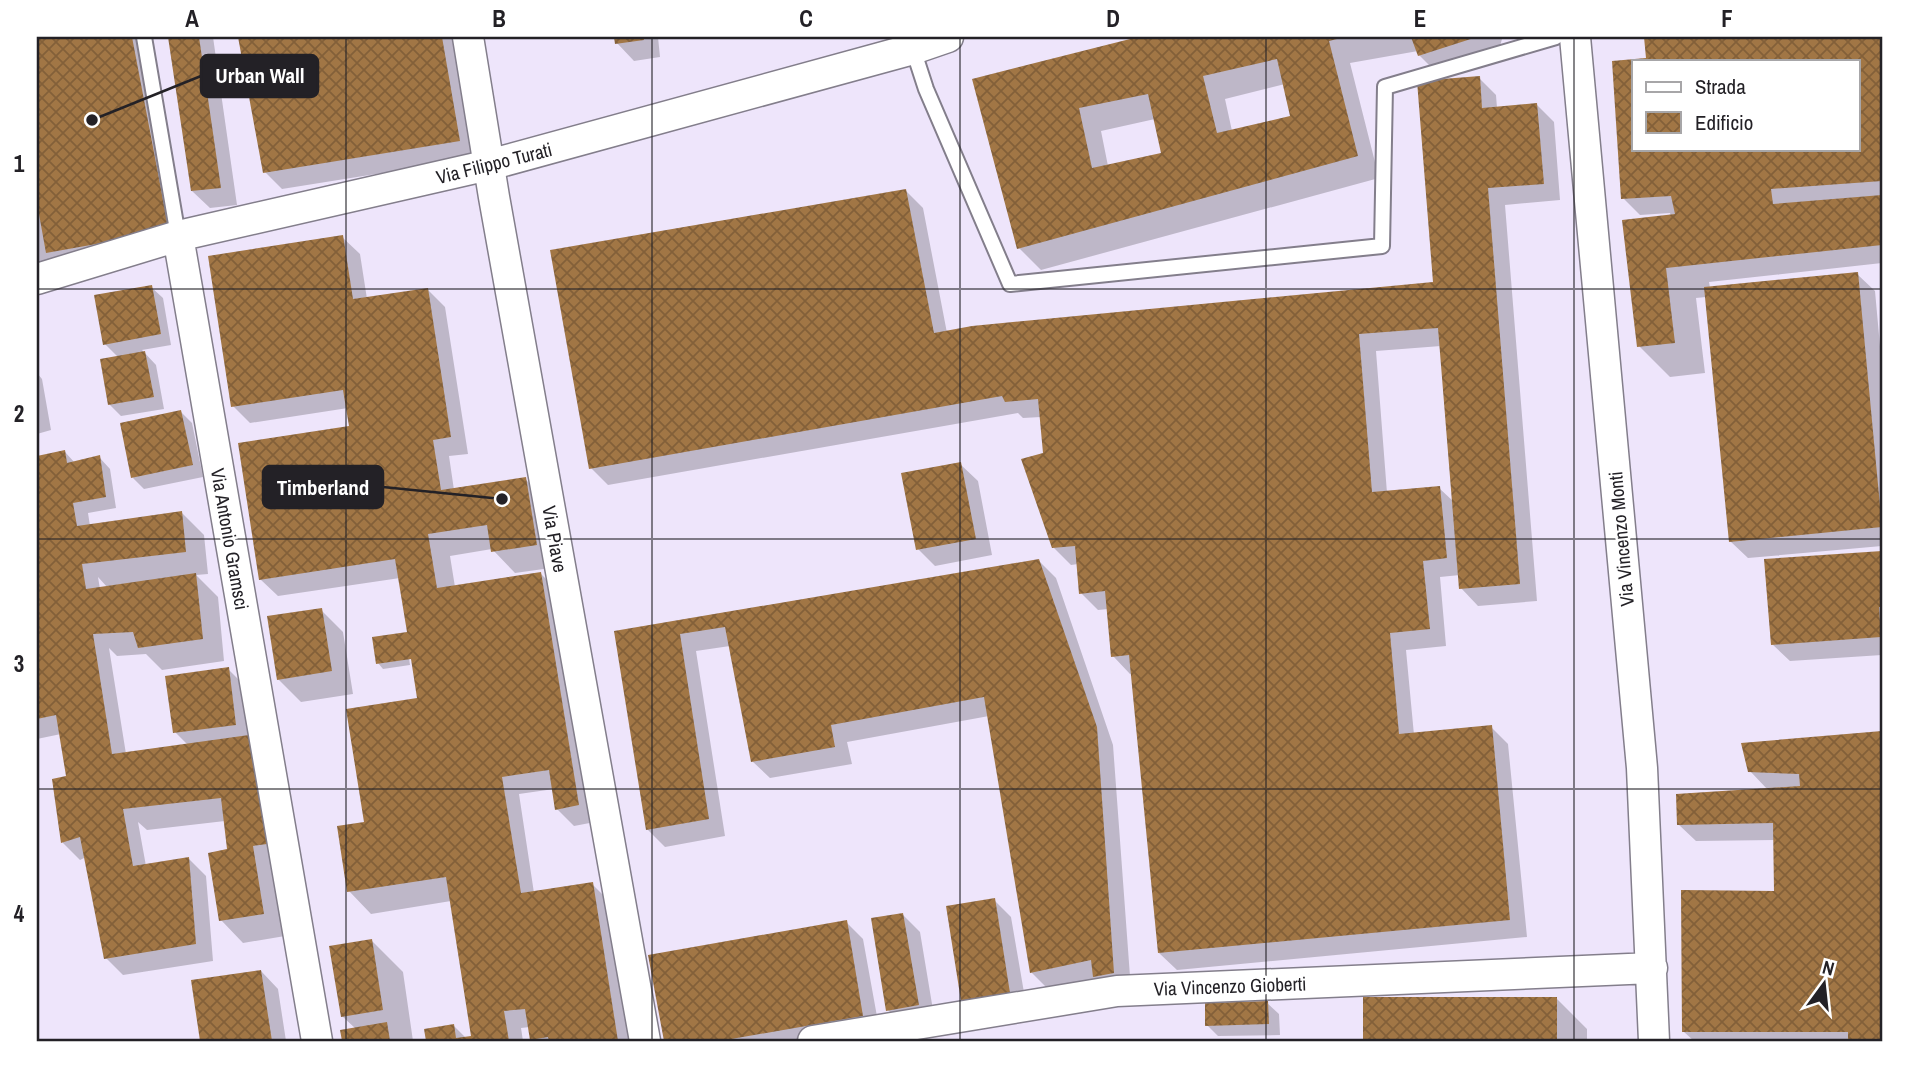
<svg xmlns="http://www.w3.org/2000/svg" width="1919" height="1078" font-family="'Archivo Narrow',sans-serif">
  <defs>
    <pattern id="building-cross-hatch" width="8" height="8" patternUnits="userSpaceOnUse" patternTransform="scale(1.75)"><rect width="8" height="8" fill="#a17645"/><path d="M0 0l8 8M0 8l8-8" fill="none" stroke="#836039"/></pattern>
  </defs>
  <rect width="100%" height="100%" fill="#f8f5fd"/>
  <!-- built -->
  <path fill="#eee5fb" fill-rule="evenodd" d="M37 37H1882V1041H37ZM1634 61H1858V149H1634Z"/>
  <!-- shadow -->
  <path fill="#0003" fill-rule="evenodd" d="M37 37H145L185 248 64 270 53 258 58 285 37 291Z
    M169 37H213L237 205 210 208 192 191Z
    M239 37H455L476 158 282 189 265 172Z
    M616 37H658L660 57 634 61 617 43Z
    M1145 37H1499L1502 39 1496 60 1442 78 1419 55 1418 51 1350 63 1379 178 1041 270 1019 248 974 80ZM1285 84 1293 117 1232 131 1225 99ZM1155 119 1163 154 1108 166 1101 131Z
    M1676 37H1882V263L1709 282 1710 288 1857 274 1875 291 1882 368V546L1748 558 1730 541 1706 297 1696 298 1705 373 1670 377 1639 346 1671 216 1670 213 1640 215 1623 198 1614 62 1648 60 1646 39ZM1634 61H1858V149H1634Z
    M1479 78 1496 95 1497 108 1537 105 1554 122 1560 200 1505 205 1537 601 1478 606 1461 588 1460 575 1440 577 1446 646 1406 650 1414 735 1491 727 1508 744 1527 937 1177 970 1159 953 1133 673 1130 674 1113 656 1108 609 1098 610 1081 593 1078 564 1071 565 1053 547 1041 417 1023 418 1018 413 608 485 591 468 906 191 923 208 947 333 1435 284ZM1441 346 1454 502 1439 488 1387 493 1376 351Z
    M342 237 360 254 367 299 428 290 445 307 468 454 449 456 454 490 525 479 547 501 558 567 515 573 492 549 450 556 455 587 541 574 558 591 595 822 574 826 557 809 554 789 519 794 534 893 592 884 609 901 632 1041H534L531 1039 530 1027 521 1028 523 1041H428L426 1031 454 1026 466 1038 470 1037 474 1041 451 901 371 914 349 891 339 828 366 823 348 711 419 699 409 637H406L410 665 383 669 378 663 374 639 406 634 409 637 400 578 278 596 260 579 240 445 351 428 348 408 250 423 233 406 210 257Z
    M151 287 163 298 171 345 142 350 156 365 164 409 121 416 110 405 119 358 105 344Z
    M37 373 42 379 51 430 37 434Z
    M181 412 192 423 203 477 144 489 133 478Z
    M65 452 75 463 99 457 110 469 116 508 88 513 90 526 182 513 204 535 208 574 196 575 218 597 224 661 162 670 146 654 117 656 109 648 126 754 188 745 175 732 228 669 250 691 285 936 243 943 221 920 229 851 225 821 147 830 138 822 146 866 189 859 206 876 213 961 123 975 106 958 86 857 80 860 63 843 54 780 68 778 61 734 37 739V458ZM98 577 108 588 100 589Z
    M960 464 978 481 992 555 935 566 918 549Z
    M1882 552V655L1790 661 1772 644 1766 561Z
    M1039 561 1056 578 1113 745 1131 990 1112 993 1098 979 1048 989 1031 972 989 716 847 742 852 764 770 778 752 761 730 646 696 651 725 836 665 847 647 829 616 632Z
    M321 610 343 632 353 694 301 702 278 679Z
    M1882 733V1041H1694L1684 1032 1776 893 1775 840 1696 841 1678 824 1768 790 1750 771 1744 744Z
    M994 900 1011 917 1027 1010 980 1018 963 1000Z
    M902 914 920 932 935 1022 905 1027 888 1010Z
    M846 922 863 939 880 1033 834 1041H665L650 957Z
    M372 941 403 972 413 1041H344L342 1031 356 1029 342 1016Z
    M261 971 278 989 286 1041H202L193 982Z
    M1556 998 1587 1029V1041H1365L1364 999Z
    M1267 1003 1279 1014 1280 1035 1218 1036 1207 1025Z"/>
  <!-- building -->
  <path fill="url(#building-cross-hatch)" fill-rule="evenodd" d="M37 37H132L169 231 46 253 37 203Z
    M168 37H199L221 188 191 191Z
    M238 37H442L460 141 263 173Z
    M614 37H644V40L615 44Z
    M1138 37H1345L1329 41 1358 156 1017 249 972 79ZM1277 59 1290 116 1217 133 1203 76ZM1148 94 1161 153 1092 168 1079 108Z
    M1411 37H1477L1418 56Z
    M1644 37H1882V181L1771 189 1773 204 1882 195V245L1666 268 1675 343 1637 347 1622 220 1675 214 1671 196 1621 199 1612 61 1646 58ZM1634 61H1858V149H1634Z
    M1480 76 1482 108 1537 103 1544 184 1488 188 1520 584 1459 589 1438 328 1359 334 1372 492 1440 486 1447 558 1423 561 1430 629 1390 633 1399 734 1492 725 1510 920 1158 953 1129 655 1111 657 1105 591 1079 594 1075 546 1052 548 1021 459 1043 453 1038 399 1005 402 1002 396 589 469 550 250 906 189 934 333 972 326 1433 282 1417 81Z
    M343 235 353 299 428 288 451 437 433 440 441 490 526 477 537 545 491 552 487 525 428 534 437 588 541 572 579 805 555 810 549 770 502 777 521 893 593 882 618 1041H549L548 1037 530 1040 525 1009 504 1011 509 1041H426L424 1029 454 1024 456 1038 471 1036 446 877 347 892 337 826 364 822 346 709 417 698 411 659 376 664 372 637 407 632 395 559 259 580 238 443 349 426 343 390 231 407 208 256Z
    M1858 272 1882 527 1729 542 1704 287Z
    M152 285 161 334 103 345 94 295Z
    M145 351 154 397 108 405 100 359Z
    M181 410 193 465 131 478 120 423Z
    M65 450 67 463 100 455 106 497 73 503 77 526 182 511 186 552 82 564 86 589 196 573 203 639 138 648 133 632 93 634 112 754 249 735 267 844 253 846 264 914 219 921 208 853 227 849 221 798 123 809 133 866 189 857 196 944 104 959 80 837 61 843 52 779 66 776 56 715 37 719V456Z
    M961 462 976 539 916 550 901 473Z
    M1882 551V607H1879L1881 637 1771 645 1764 559Z
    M1039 559 1097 727 1114 973 1093 977 1091 960 1030 973 984 697 831 725 835 747 751 762 725 627 680 634 709 819 646 830 614 631Z
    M322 608 332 671 277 680 267 616Z
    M229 667 236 725 173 733 165 676Z
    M1882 731V1041H1848V1032H1682L1681 890 1774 891 1773 823 1677 825 1676 794 1800 786 1799 774 1748 772 1741 743Z
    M995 898 1010 993 961 1001 946 906Z
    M903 913 919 1005 886 1011 871 918Z
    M847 920 863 1016 720 1041H664L648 955Z
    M372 939 383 1010 341 1017 329 946Z
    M261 970 272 1041H200L191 980Z
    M1363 997H1557V1041H1363Z
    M1268 1001 1269 1024 1205 1026V1003Z
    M387 1022 390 1041H342L340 1030Z"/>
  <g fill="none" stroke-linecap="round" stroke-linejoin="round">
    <!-- service casing -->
    <g stroke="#837e8b" stroke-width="18">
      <path id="service" d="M144 37 178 236
        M913 49 926 89 1010 284 1382 246 1385 87 1556 37"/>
    </g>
    <!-- minor casing -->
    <g stroke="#837e8b" stroke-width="33">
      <path id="minor" d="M468 37 494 197 645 1041
        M1575 37 1642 768 1654 1041
        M178 236 317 1041
        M37 279 178 236 489 165 913 49 948 37
        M813 1041 1117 991 1652 968"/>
    </g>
    <!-- service -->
    <use href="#service" stroke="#fff" stroke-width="14"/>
    <!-- minor -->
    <use href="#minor" stroke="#fff" stroke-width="30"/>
  </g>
  <!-- grid -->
  <path fill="none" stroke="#232126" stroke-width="2" stroke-opacity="0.55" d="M346 37V1041M652 37V1041M960 37V1041M1266 37V1041M1574 37V1041M37 289H1882M37 539H1882M37 789H1882"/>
  <g text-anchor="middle" stroke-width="5" stroke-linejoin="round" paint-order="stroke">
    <!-- street labels -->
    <g font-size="19" fill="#232126" stroke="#fff">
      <text transform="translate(494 163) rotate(-14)" y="7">Via Filippo Turati</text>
      <text transform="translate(230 539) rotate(80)" y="7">Via Antonio Gramsci</text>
      <text transform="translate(555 539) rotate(80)" y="7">Via Piave</text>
      <text transform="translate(1621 539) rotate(-95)" y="7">Via Vincenzo Monti</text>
      <text transform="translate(1230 986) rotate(-2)" y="7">Via Vincenzo Gioberti</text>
    </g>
  </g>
  <!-- callouts -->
  <path fill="none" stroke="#232126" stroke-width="2.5" d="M92 120L201 76M502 499L383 487"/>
  <g fill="#232126" stroke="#fff" stroke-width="2.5">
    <circle cx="92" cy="120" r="7"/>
    <circle cx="502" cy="499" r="7"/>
  </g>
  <g fill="#232126" stroke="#232126" stroke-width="2.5">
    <rect x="201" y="55" width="117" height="42" rx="7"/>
    <rect x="263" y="466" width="120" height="42" rx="7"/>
  </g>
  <g font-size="21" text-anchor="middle" font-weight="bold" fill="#fff">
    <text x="260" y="83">Urban Wall</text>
    <text x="323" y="495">Timberland</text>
  </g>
  <!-- border -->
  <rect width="1919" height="1078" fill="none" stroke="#ffffff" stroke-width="77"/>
  <!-- legend -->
  <rect x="1632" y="60" width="228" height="91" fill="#ffffff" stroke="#a7a6a8" stroke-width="2"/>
  <rect x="1646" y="82" width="35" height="10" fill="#ffffff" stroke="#a7a6a8" stroke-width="2"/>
  <text x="1695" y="94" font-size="21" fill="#232126">Strada</text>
  <rect x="1646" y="112" width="35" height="21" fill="url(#building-cross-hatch)" stroke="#a7a6a8" stroke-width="2"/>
  <text x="1695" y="130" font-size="21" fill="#232126">Edificio</text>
  <!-- north arrow -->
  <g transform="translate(1824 984) rotate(15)" stroke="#ffffff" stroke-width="5" paint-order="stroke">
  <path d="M0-5L12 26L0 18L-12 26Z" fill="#232126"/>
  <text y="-10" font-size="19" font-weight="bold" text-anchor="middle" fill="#232126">N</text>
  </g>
  <rect x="38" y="38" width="1843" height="1002" fill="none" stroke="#232126" stroke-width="2.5"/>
  <g font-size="23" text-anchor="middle" font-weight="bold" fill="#232126">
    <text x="192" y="27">A</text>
    <text x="499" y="27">B</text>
    <text x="806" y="27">C</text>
    <text x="1113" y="27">D</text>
    <text x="1420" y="27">E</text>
    <text x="1727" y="27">F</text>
    <text x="19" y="172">1</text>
    <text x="19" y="422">2</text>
    <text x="19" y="672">3</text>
    <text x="19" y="922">4</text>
  </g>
</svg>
